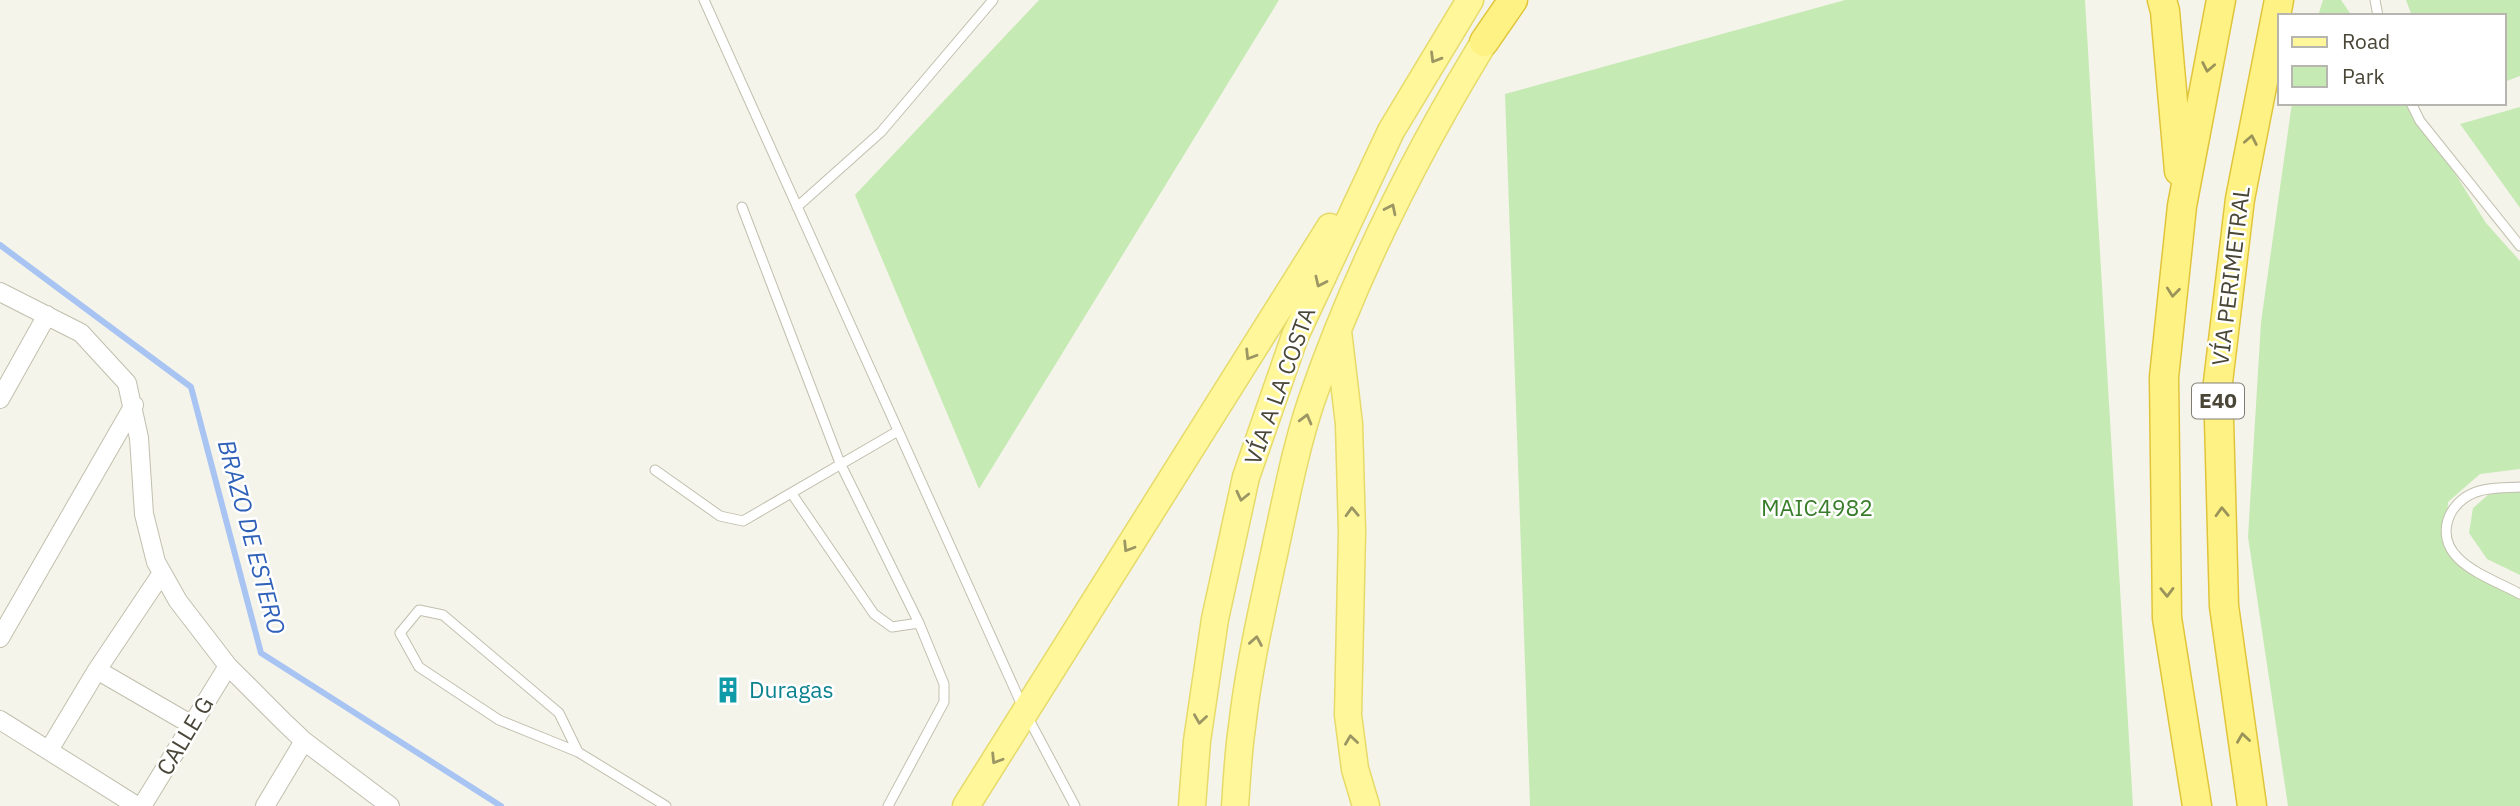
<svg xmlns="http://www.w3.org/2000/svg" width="2520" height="806" font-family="'IBM Plex Sans',sans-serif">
  <rect width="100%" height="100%" fill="#f5f4eb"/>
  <!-- green -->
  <path fill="#c6eab4" d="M1039 0H1279L979 489 855 195Z
    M1845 0H2085L2133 806H1530L1505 94Z
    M2323 0H2341L2352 16H2318Z
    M2406 0H2520V76L2504 82V16H2412Z
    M2292 103H2411L2486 223 2520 261V469L2480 474 2448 502C2448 509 2446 517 2446 524 2450 562 2491 578 2520 593V806H2288L2248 537 2261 322Z
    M2520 107V208L2460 124Z
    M2520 488V575L2487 559 2469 533 2473 508 2488 495Z"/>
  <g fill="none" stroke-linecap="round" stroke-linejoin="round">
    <!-- stream -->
    <path stroke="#a8c4f2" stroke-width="6" d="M0 245 191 387 261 653 501 806"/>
    <!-- service casing -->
    <g stroke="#c1bfad" stroke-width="11">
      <path id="service" d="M704 0 1025 712 1075 806
        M2375 0 2378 16
        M2411 103 2420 121 2520 246
        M742 207 840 463 919 623 944 684V702L888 806
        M797 207 881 132 993 0
        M655 470 720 516 743 521 898 431
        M2520 487C2506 488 2489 487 2476 492 2448 502 2435 535 2458 558 2474 574 2500 583 2520 594
        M792 494 874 614 892 627 919 623
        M578 752 559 713 443 615 419 610 400 633 419 667 499 720 578 752 666 806"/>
    </g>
    <!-- minor casing -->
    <g stroke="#c1bfad" stroke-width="20">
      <path id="minor" d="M0 292 81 333 127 383 139 438 144 514 156 562 178 601 228 666 285 723 304 741 390 806
        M0 399 47 315
        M0 638 134 405
        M97 670 192 725
        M0 720 137 806
        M49 750 97 670 162 573
        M142 806 228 666
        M265 806 304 741"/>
    </g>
    <!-- primary casing -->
    <g stroke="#e6da69" stroke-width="29">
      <path id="primary" d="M1338 331 1349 424 1352 532 1348 715 1355 769 1366 806
        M966 806 1330 227
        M1192 806 1197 741 1215 619 1246 477 1295 336 1391 131 1470 0
        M1235 806C1237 780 1238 753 1242 727 1249 664 1264 602 1277 540 1287 494 1296 447 1311 402 1357 268 1421 143 1496 23"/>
    </g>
    <!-- trunk casing -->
    <g stroke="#e0c53b" stroke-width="31">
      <path id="trunk" d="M2162 0 2165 11 2179 171
        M1484 42 1513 0
        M2197 806 2167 618 2164 377 2182 206 2221 0
        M2252 806 2224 606 2218 382 2240 199 2279 0"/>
    </g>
    <!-- service -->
    <use href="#service" stroke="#fff" stroke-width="9"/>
    <!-- minor -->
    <use href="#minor" stroke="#fff" stroke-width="18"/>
    <!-- primary -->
    <use href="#primary" stroke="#fff79a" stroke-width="26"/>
    <!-- trunk -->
    <use href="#trunk" stroke="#fff284" stroke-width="28"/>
  </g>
  <!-- one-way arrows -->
  <defs><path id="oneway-chevron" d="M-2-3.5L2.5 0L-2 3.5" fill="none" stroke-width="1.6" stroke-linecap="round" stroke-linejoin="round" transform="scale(1.75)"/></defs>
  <g stroke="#9b9664">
    <use href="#oneway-chevron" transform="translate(1435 58) rotate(121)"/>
    <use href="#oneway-chevron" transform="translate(1391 209) rotate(-64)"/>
    <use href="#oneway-chevron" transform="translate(1320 282) rotate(115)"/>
    <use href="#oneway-chevron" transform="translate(1250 355) rotate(122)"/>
    <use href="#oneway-chevron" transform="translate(1306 419) rotate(-75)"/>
    <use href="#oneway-chevron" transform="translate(1242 496) rotate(103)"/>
    <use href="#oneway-chevron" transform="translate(1352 512) rotate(-92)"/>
    <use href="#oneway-chevron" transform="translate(1128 547) rotate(122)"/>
    <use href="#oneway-chevron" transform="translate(1256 641) rotate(-80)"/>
    <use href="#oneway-chevron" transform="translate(1200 719) rotate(98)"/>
    <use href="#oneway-chevron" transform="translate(1351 740) rotate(-98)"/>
    <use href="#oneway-chevron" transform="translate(996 759) rotate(122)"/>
  </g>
  <g stroke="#9b945a">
    <use href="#oneway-chevron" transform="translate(2208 67) rotate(101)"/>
    <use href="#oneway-chevron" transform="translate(2251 140) rotate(-79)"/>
    <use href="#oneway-chevron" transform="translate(2173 292) rotate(96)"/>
    <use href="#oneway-chevron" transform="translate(2222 512) rotate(-92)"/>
    <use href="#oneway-chevron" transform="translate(2167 592) rotate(89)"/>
    <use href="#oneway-chevron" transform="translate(2243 738) rotate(-98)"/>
  </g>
  <!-- icons -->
  <defs>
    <g id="building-bare" transform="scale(2.1)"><path d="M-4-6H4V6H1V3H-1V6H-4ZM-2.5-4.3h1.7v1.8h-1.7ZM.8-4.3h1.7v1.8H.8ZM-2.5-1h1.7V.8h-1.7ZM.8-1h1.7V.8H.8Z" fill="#0f9aa8" stroke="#fff" stroke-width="2.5" paint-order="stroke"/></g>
  </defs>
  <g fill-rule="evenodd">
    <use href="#building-bare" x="728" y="690"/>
  </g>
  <g text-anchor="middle" stroke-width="5" stroke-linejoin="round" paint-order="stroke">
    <!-- shield labels -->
    <rect fill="#fff" stroke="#807e74" stroke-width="2" x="2192" y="383.5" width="52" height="35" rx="5"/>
    <g font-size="21" font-weight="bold" fill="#4a4738">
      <text x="2218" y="408">E40</text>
    </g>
    <!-- street labels -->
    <g font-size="23" fill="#4a4738" stroke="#fff">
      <text transform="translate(2231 276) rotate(-83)" y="8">VÍA PERIMETRAL</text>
      <text transform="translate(1280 386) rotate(-70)" y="8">VÍA A LA COSTA</text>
      <text transform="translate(185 736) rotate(-59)" y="8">CALLE G</text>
    </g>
    <!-- park labels -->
    <g font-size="23" fill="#387e2a" stroke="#fff">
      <text x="1817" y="516">MAIC4982</text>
    </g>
    <!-- culture labels -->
    <g font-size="23" fill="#0d838f" stroke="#fff" text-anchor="start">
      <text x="749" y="698">Duragas</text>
    </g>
    <!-- water labels -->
    <g font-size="24" font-style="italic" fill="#2f61b8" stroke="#fff">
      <text transform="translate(251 537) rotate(75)" y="8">BRAZO DE ESTERO</text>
    </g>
  </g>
  <!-- legend -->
  <rect x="2278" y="14" width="228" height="91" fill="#ffffff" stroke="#b7b5af" stroke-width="2"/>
  <rect x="2292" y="37" width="35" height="10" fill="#fff79a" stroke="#b7b5af" stroke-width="2"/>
  <text x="2342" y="49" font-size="21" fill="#4a4738">Road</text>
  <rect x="2292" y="66" width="35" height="21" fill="#c6eab4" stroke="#b7b5af" stroke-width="2"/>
  <text x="2342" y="84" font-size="21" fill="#4a4738">Park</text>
</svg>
